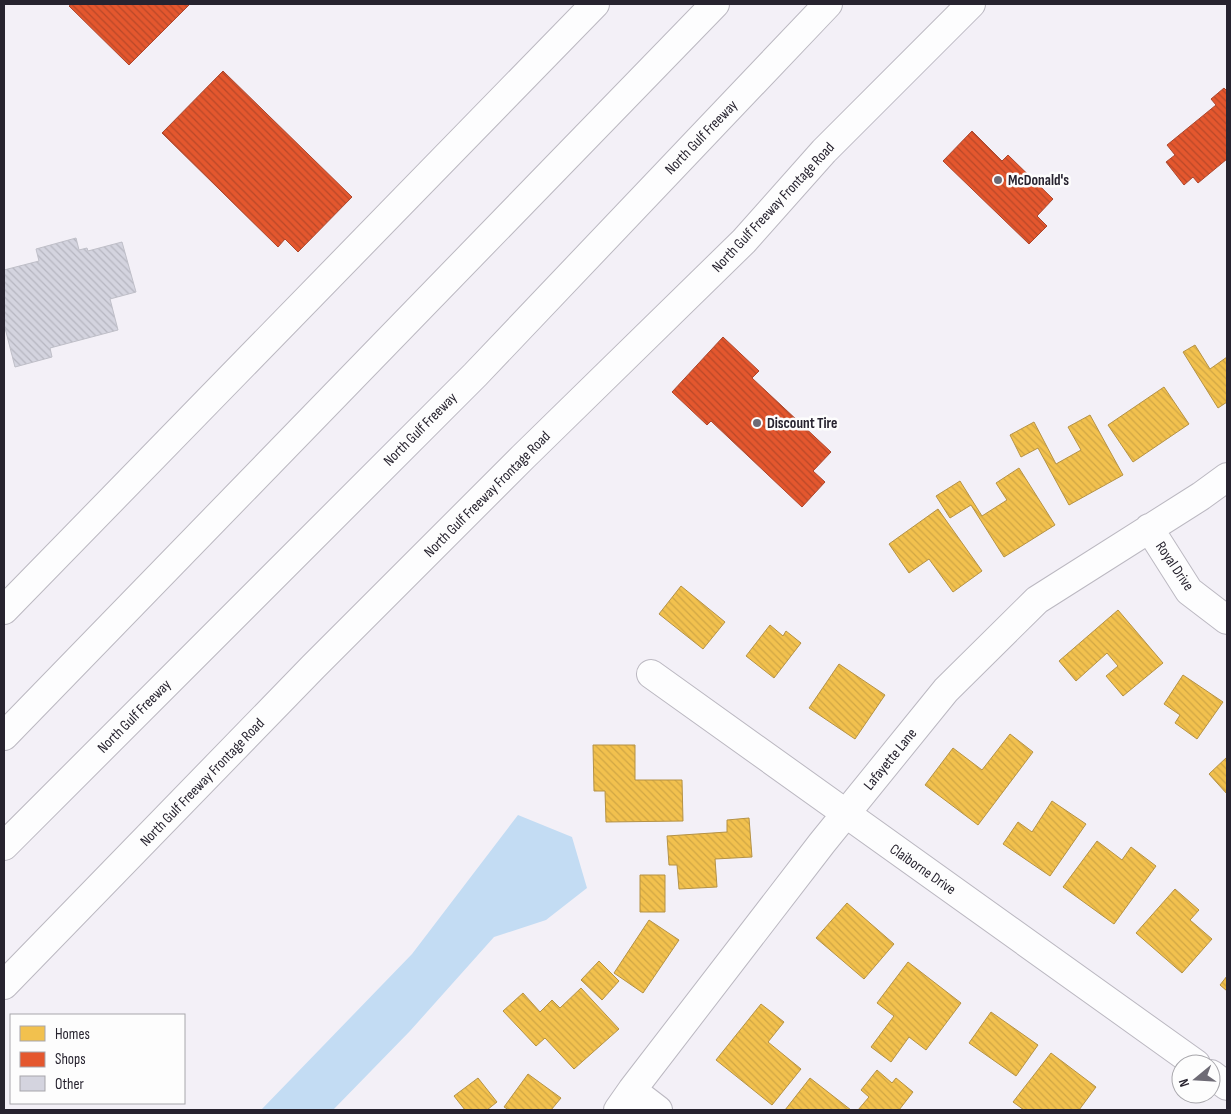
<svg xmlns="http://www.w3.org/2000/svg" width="1231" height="1114" font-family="'Sofia Sans Condensed',sans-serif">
  <defs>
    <pattern id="homes-back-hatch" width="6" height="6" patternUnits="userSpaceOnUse" patternTransform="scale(1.25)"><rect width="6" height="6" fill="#f2c14e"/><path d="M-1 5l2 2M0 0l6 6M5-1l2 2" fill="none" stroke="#d0a644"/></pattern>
    <pattern id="shops-back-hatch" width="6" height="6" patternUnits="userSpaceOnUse" patternTransform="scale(1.25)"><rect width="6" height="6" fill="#e4572e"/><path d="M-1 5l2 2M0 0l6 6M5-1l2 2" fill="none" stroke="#b94828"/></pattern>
    <pattern id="building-back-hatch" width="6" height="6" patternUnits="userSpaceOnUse" patternTransform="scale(1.25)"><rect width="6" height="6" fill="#d4d4df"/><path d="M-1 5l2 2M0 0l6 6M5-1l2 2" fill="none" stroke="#b6b6c0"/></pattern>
  </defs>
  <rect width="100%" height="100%" fill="#f3f0f7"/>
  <!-- water -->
  <path fill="#c3dcf3" d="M518 815 572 837 587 888 546 920 494 937 410 1031 333 1110H261L412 954Z"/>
  <!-- homes -->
  <path fill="url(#homes-back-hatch)" stroke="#b59245" d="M1195 345 1210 369 1227 357V402L1218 408 1183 352Z
    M1164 387 1189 424 1133 462 1108 425Z
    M1090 415 1123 475 1069 505 1038 448 1021 457 1010 435 1034 422 1056 464 1081 450 1068 427Z
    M1019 468 1055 525 1004 557 971 505 950 518 936 496 960 481 982 516 1007 500 996 483Z
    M938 509 982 571 953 592 929 559 909 573 889 544Z
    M681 586 725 622 703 649 659 614Z
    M1118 610 1163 663 1123 696 1106 676 1118 666 1107 653 1076 681 1059 661Z
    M770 625 783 636 786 631 801 643 774 678 746 656Z
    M839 664 885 695 855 739 809 708Z
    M1183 675 1223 702 1197 739 1175 723 1180 715 1164 704Z
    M1010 734 1033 752 978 825 925 785 953 748 982 770Z
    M593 745H635V780H682L683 821 606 822 605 791H594Z
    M1227 757V794L1209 774Z
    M1052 801 1086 824 1050 876 1003 844 1018 822 1032 832Z
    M749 818 752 857 715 859 717 887 679 889 677 865H669L667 836 727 832V820Z
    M1097 841 1122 860 1131 847 1156 866 1114 924 1063 887Z
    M640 875H665V912H640Z
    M1175 889 1199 910 1190 920 1212 939 1182 973 1136 933Z
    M847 903 894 944 864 979 816 938Z
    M649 920 679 940 643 993 614 973Z
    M599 961 619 981 602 1000 581 980Z
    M908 962 961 1003 926 1050 909 1037 891 1062 871 1047 894 1016 877 1003Z
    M1227 976V991L1220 985Z
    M581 988 619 1029 574 1069 545 1038 536 1046 503 1011 523 993 540 1012 552 1000 560 1008Z
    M761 1004 784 1022 768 1042 801 1069 772 1105 716 1060Z
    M991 1012 1038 1045 1016 1076 969 1043Z
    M1051 1053 1096 1087 1079 1110H1024L1013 1102Z
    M877 1070 892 1083 896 1078 913 1092 899 1110H858L869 1097 861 1090Z
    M528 1074 561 1098 551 1110H509L504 1107Z
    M478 1078 497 1102 487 1110H465L454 1096Z
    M810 1078 851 1110H785Z"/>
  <!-- shops -->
  <path fill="url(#shops-back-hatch)" stroke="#ab472e" d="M72 4H190L129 65 69 6Z
    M223 71 352 197 298 252 285 239 278 247 162 133Z
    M1224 88 1227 91V159L1198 183 1193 177 1184 185 1166 162 1175 155 1167 145 1216 105 1211 99Z
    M972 131 1002 161 1008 155 1053 199 1037 216 1047 226 1029 244 943 161Z
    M723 337 759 371 752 378 831 452 813 471 825 482 802 507 711 421 707 425 672 392Z"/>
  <!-- building -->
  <path fill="url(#building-back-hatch)" stroke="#bfbfc8" d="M76 238 79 250 87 248 88 251 122 242 136 292 110 299 118 330 50 348 52 357 15 367 4 324V270L39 261 36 249Z"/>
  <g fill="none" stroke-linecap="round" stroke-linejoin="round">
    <!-- minor casing -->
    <g stroke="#bbb8c1" stroke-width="30">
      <path id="minor" d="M1149 528 1189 591 1227 620
        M651 674 1196 1064
        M1211 1074 1227 1086
        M632 1090 658 1110
        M618 1110 632 1090 822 843 946 690 1037 600 1201 496 1227 477"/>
    </g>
    <!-- major casing -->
    <g stroke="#bbb8c1" stroke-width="30">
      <path id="major" d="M4 610 595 4
        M4 985 313 667 523 457 744 241 824 151 971 4"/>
    </g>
    <!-- highway casing -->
    <g stroke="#bbb8c1" stroke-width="30">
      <path id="highway" d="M4 736 715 4
        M4 846 475 375 828 4"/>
    </g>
    <!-- minor -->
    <use href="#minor" stroke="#fdfdfe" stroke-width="28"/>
    <!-- major -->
    <use href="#major" stroke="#fdfdfe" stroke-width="28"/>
    <!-- highway -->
    <use href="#highway" stroke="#fdfdfe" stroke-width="28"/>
  </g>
  <!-- markers -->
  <g fill="#6e6b75" stroke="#fdfdfd" stroke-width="2">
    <circle cx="998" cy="180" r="5"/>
    <circle cx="757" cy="423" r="5"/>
  </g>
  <g text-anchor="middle" stroke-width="5" stroke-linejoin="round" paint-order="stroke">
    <!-- street labels -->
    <g font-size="15" fill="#27232f" stroke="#fdfdfd">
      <text transform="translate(701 137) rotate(-46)" y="5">North Gulf Freeway</text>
      <text transform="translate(773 207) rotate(-47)" y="5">North Gulf Freeway Frontage Road</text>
      <text transform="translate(420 429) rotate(-45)" y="5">North Gulf Freeway</text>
      <text transform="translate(487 494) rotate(-45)" y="5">North Gulf Freeway Frontage Road</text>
      <text transform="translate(1175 566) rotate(56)" y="5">Royal Drive</text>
      <text transform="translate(134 716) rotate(-45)" y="5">North Gulf Freeway</text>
      <text transform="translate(890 759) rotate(-51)" y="5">Lafayette Lane</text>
      <text transform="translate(202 782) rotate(-46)" y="5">North Gulf Freeway Frontage Road</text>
      <text transform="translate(923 869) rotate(35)" y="5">Claiborne Drive</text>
    </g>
    <!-- poi labels -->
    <g font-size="15" font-weight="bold" fill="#27232f" stroke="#fdfdfd" text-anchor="start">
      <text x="1008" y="185">McDonald's</text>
      <text x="767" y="428">Discount Tire</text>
    </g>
  </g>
  <!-- border -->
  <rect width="1231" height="1114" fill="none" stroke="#27232f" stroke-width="10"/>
  <!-- legend -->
  <rect x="10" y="1014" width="175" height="90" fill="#fdfdfd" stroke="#a7a6ab"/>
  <rect x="20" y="1026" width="25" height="15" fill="#f2c14e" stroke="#a7a6ab"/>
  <text x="55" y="1039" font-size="15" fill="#27232f">Homes</text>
  <rect x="20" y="1052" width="25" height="15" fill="#e4572e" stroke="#a7a6ab"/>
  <text x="55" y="1064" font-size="15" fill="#27232f">Shops</text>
  <rect x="20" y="1076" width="25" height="15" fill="#d4d4df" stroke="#a7a6ab"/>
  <text x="55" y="1089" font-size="15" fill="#27232f">Other</text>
  <!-- north arrow -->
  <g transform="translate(1196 1079) rotate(252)"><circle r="24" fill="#fdfdfd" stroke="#a7a6ab"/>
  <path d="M0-4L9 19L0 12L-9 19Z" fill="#6e6b75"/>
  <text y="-8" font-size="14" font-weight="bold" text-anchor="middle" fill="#27232f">N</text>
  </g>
</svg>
